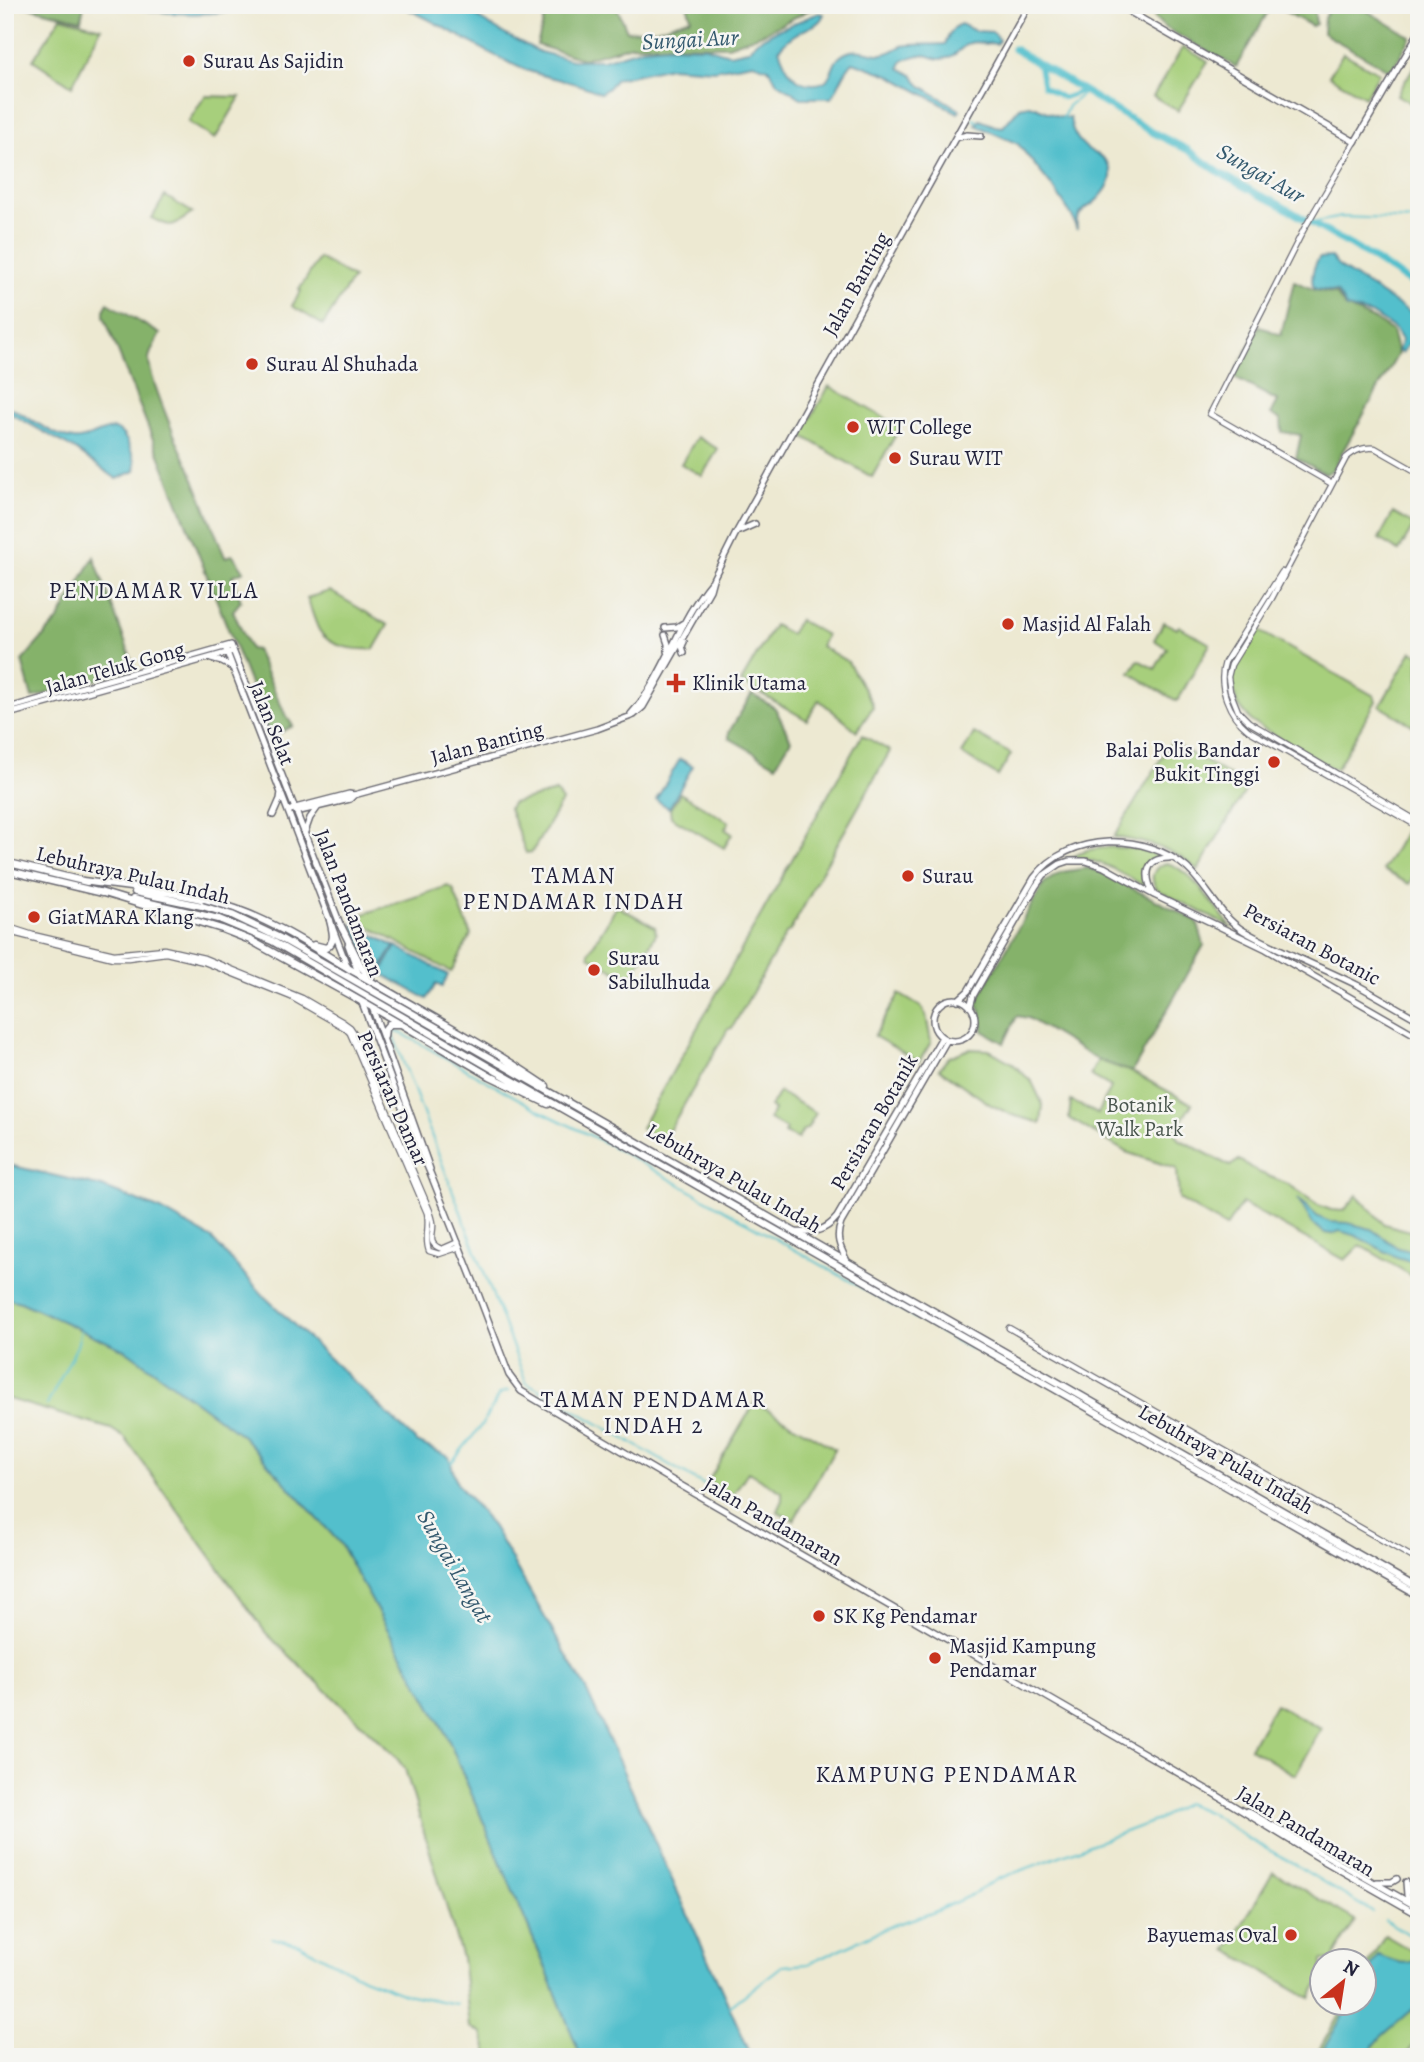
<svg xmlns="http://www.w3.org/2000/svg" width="1424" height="2062" font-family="Alegreya,serif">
  <rect width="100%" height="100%" fill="#f6f6f2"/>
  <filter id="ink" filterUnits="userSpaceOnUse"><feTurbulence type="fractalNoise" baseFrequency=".0143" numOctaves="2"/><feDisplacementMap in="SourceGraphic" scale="14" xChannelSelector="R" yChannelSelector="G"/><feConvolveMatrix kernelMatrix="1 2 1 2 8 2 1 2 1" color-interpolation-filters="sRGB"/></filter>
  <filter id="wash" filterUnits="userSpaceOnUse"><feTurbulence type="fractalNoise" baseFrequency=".00686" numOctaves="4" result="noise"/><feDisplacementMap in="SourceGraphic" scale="28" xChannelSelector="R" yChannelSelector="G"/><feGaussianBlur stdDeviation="1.57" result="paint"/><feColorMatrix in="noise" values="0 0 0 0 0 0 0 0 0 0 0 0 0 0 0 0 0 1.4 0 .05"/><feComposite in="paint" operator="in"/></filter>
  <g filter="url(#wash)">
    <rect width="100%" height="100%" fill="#ede9d2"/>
    <!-- green -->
    <path fill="#a7cf7b" stroke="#64785b" stroke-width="2" d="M61 17 101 28 72 86 33 60Z
      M1183 47 1208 61 1178 111 1153 96Z
      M1343 53 1379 73 1365 97 1329 76Z
      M1419 58V108L1397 95Z
      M205 96 240 97 215 139 188 122Z
      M165 196 193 213C173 225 174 230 152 218Z
      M319 258 353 278 323 325 292 306 301 291 299 290Z
      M829 386 900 427 872 477 801 435Z
      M697 437 718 449 702 476 681 464Z
      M1393 513 1414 525 1399 551 1379 539Z
      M330 591 388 625 374 649C356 650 329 648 319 630 314 620 311 608 307 598Z
      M799 620 826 635 821 646 848 662 872 703 873 707 857 731 819 700 807 720 741 682 774 625 790 634Z
      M1164 622 1177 629 1179 626 1210 644 1177 701 1130 673 1138 660 1155 669 1167 648 1154 640Z
      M1256 629 1374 696 1376 701 1337 768H1332L1252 722 1237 704 1232 681 1235 666Z
      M1412 651 1419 655V729L1380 706Z
      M974 733 1011 754 998 776 962 754Z
      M862 735 890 751 814 885 810 895 790 931 787 932 732 1028 728 1029 663 1141 641 1128Z
      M1171 742 1248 786 1198 870C1173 848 1146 842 1114 837Z
      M556 792 562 801 532 852 526 853 509 808 512 803Z
      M680 793 729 822 725 829 732 834 724 848 671 817 670 809Z
      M1408 826 1419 833V867L1409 884 1383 870Z
      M1110 847 1140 849 1159 856 1147 866 1144 886C1119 872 1097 856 1068 859L1087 850Z
      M1167 863C1191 869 1216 909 1232 928L1158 890C1148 879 1153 866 1167 863Z
      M448 886 453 889 471 935 451 972 359 921 357 916Z
      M617 906 655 927 656 934 633 974 626 977 589 956V952Z
      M899 994 921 1007 926 1015 931 1042 919 1062 874 1036Z
      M969 1049 989 1050 1012 1063 1032 1082 1043 1105 1041 1123 1012 1115 991 1105 939 1069 949 1057Z
      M1098 1060 1132 1072 1192 1104 1175 1131 1179 1139 1230 1166 1239 1160 1258 1172 1288 1184 1318 1205 1331 1210 1344 1211 1357 1195 1384 1224 1418 1233 1419 1280 1360 1245 1345 1260 1242 1203 1226 1227 1179 1199 1177 1169 1126 1152 1069 1118 1071 1101 1098 1114 1111 1087 1090 1075Z
      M779 1092 816 1113 807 1129 803 1130 798 1139 784 1133 786 1129 769 1119 774 1110 770 1107Z
      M5 1298 21 1302 127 1351 243 1436 339 1542 446 1734 547 1971 581 2057H489L482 2034 470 2027 462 1958 405 1769 395 1756 266 1633 125 1438 111 1429 5 1398Z
      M755 1402 835 1449 794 1520 777 1511 782 1500V1492L748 1472 732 1496 708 1482Z
      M1275 1704 1321 1729 1295 1775 1250 1748Z
      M1273 1872 1355 1920 1332 1960H1322V1976L1310 1998 1227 1950Z
      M1385 1935 1419 1955V2039L1404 2057H1315L1346 2003 1364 2002 1365 1970Z"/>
    <!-- forest -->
    <path fill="#85b26b" stroke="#546a53" stroke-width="2" d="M20 5H84L81 20Z
      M548 5H616L627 31 657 29 691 18 687 5H819L762 34 728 46 632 45 583 59 537 45Z
      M1161 5H1272L1236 67 1164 27 1154 17Z
      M1286 5 1314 7 1316 24 1312 26 1286 12 1284 8Z
      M1331 5H1357L1411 37 1393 68 1388 70 1323 33 1324 18Z
      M1294 281 1315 290 1336 294 1345 307 1375 320 1392 331 1398 354 1332 470 1326 474 1296 458 1301 435 1282 432 1281 420 1271 414 1278 401 1233 377 1259 326 1281 335Z
      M108 303 160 334C156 342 150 351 149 359 148 375 179 448 188 464L225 557 233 555 244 571 232 576 241 601 233 611 250 649 256 650 285 714 293 726 271 737 104 316V310Z
      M94 557 135 669 32 698 22 661 59 619Z
      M752 694 775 708 791 740 776 765 729 738V732Z
      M1087 868 1098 871 1197 921 1204 945 1132 1072 1098 1060 1028 1018 1017 1016 1004 1043 983 1031 981 1012 976 1002 1044 883 1062 872Z"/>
    <!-- water -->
    <path fill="#52bfcc" stroke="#3a7084" stroke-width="2" d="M121 5H260C216 17 165 16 121 5Z
      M398 5H458L506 35 540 52 572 60H603L643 48 668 46 706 47 729 54 748 50 757 41 777 30 819 13 824 14C819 27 807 27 796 34 789 38 784 43 779 49 785 66 793 85 814 84 819 84 825 83 828 78 836 67 832 57 851 51 862 48 872 55 883 54 891 53 895 49 902 46 909 44 936 45 945 44L950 33 956 26 961 24 975 31 993 32 999 40 997 44 989 43 986 44C960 36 964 57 941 59 936 60 930 55 924 55 917 54 909 58 902 61L900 68 914 76 920 85 960 110 958 113 889 75 853 62C842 73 840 87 831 98H801L777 82 768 68 753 63 714 70 670 67 616 79 607 89 600 93C576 81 548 79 523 69 480 51 442 23 398 5Z
      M1029 105C1044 109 1055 118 1070 118 1072 134 1080 145 1094 153 1098 154 1101 156 1103 158 1118 173 1110 187 1097 200 1091 206 1079 211 1077 220 1076 223 1077 227 1077 230L1072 216 1055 190 1018 144 976 125 980 120 995 126 1003 127 1020 107Z
      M1331 257 1338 266 1419 318V328L1402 353 1398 351 1402 340 1395 329 1374 315 1347 308 1337 292 1316 289 1313 286C1311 276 1313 267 1319 258Z
      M11 408C28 417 55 437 74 439 96 442 116 411 129 446 132 454 137 462 135 471L117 479 74 449 8 412Z
      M680 759 693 766 669 808 656 800Z
      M353 924 394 946 379 972 371 967Z
      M396 946 448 975 442 987 436 984 427 999 381 973Z
      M5 1164 102 1187 161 1210 212 1239 266 1298 417 1442 449 1457 457 1483 493 1527 587 1691 752 2057H581L547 1971 446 1734 339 1542 243 1436 127 1351 21 1302 5 1298Z
      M1298 1199 1318 1217 1330 1222 1348 1223 1371 1229 1398 1248 1419 1253V1264L1394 1256 1356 1236 1340 1231 1332 1234 1325 1233 1313 1224Z
      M1378 1955C1390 1959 1405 1968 1416 1959L1419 1961V2004L1382 2036 1364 2057H1319L1350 2003 1364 2002 1365 1978Z"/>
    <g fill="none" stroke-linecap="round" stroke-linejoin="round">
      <!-- stream -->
      <path stroke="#52bfcc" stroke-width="2" d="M1063 118 1068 106 1085 92
        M973 119 977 121
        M1312 223 1341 217 1419 220
        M47 1405 77 1346 81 1330
        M451 1463 481 1426 500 1394 508 1391
        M708 1487 526 1382 391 1030 403 1034 542 1112 608 1144 970 1349
        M1385 1920 1419 1941
        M272 1938 299 1944 363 1978 405 1994 456 2004
        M728 2008 782 1966 808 1964 893 1925 932 1913 971 1895 998 1879 1157 1820 1186 1803 1214 1815 1247 1838 1289 1861 1372 1912"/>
      <!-- canal -->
      <path stroke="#52bfcc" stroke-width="4.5" d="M1039 64 1043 86 1063 98 1083 91"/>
      <!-- river -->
      <path stroke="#52bfcc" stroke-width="7" d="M1014 49 1152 132 1188 150 1220 173 1259 195 1275 202 1362 252 1419 288"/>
    </g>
  </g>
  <g filter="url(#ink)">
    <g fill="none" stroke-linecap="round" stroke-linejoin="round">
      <!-- tertiary casing -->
      <g stroke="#696870" stroke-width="7">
        <path id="tertiary" d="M1419 473 1375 448C1363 447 1355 450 1346 458L1272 598 1231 665 1228 677 1230 691 1238 711 1249 722 1419 822
          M1332 484 1210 414 1304 229 1355 142
          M1282 572 1225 662C1217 686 1229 715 1248 730L1419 827
          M5 926 33 935 114 954 164 949 204 958 302 998 343 1022 350 1027 354 1033 430 1211C431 1215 433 1220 433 1223 434 1236 426 1243 442 1249L458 1242
          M5 931 113 958H128L166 953 204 962 291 997 345 1028 350 1033 357 1049 427 1213C430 1226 424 1238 429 1251L439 1254 460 1247
          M1009 1328 1419 1561"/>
      </g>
      <!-- secondary casing -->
      <g stroke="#696870" stroke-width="8">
        <path id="secondary" d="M1118 5 1355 142 1419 32
          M956 138 967 135 981 136
          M739 531 755 524
          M665 628 677 627 685 622
          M665 635 668 644V651
          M225 647 353 981
          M684 653 682 646 684 642
          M211 659 222 662 233 668
          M5 709 231 645 342 929
          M631 714C665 676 678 621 711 582
          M5 715 230 652
          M289 811 295 808 349 794 354 795 597 729 634 715 643 707 710 590 713 579 735 535 777 459 1029 5
          M296 812 350 799 354 795
          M273 815 280 799 281 792
          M305 832 310 818 318 807
          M1154 895C1145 878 1143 858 1169 858
          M348 945 359 975
          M933 1020a21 21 0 1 1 42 0a21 21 0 1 1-42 0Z
          M361 1000 398 1098 431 1175 474 1283 509 1375 521 1391 675 1482 1213 1793 1324 1861 1419 1915
          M958 1000 968 991 1034 878C1069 831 1146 832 1187 868 1208 887 1219 916 1244 931 1281 952 1321 967 1359 986 1379 997 1399 1009 1419 1020
          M372 1007 430 1169
          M970 1007 973 996 1036 886 1044 875 1060 864 1069 861H1086L1104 867 1154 895 1266 949 1419 1037
          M794 1232C812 1233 825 1232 837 1217L942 1037
          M847 1261C840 1247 835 1238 841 1223L947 1040
          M1247 1811 1419 1908
          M1377 1882H1392L1397 1879
          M1406 1882 1407 1895 1411 1902"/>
      </g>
      <!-- primary casing -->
      <g stroke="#696870" stroke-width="9">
        <path id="primary" d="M5 862 87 882
          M5 870 102 893
          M83 881C134 888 187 892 236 909 284 926 327 957 372 982 430 1016 491 1048 546 1086
          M100 892 222 929 250 940 372 1007 490 1076 548 1104
          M135 892 202 906
          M133 899 219 919
          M341 926 362 968 371 978
          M314 945 326 948C337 941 332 930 330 920
          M384 1037 385 1029 389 1024H399
          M499 1063 1419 1589
          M496 1071 1419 1596"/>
      </g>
      <!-- tertiary -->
      <use href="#tertiary" stroke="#fff" stroke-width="4.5"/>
      <!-- secondary -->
      <use href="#secondary" stroke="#fff" stroke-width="5"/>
      <!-- primary -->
      <use href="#primary" stroke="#fff" stroke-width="6"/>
      <!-- primary-bridge casing -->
      <g stroke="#696870" stroke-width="9" stroke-linecap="butt">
        <path id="primary-bridge" d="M202 906 232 915 280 938 499 1063
          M219 919 272 941 496 1071"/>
      </g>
      <!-- primary-bridge -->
      <use href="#primary-bridge" stroke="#fff" stroke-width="6"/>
    </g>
  </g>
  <!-- markers -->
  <g fill="#c8321e" stroke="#f6f6f2" stroke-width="2.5">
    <circle cx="189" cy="61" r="7"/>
    <circle cx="252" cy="364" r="7"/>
    <circle cx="853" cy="427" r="7"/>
    <circle cx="895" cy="458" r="7"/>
    <circle cx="1008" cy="624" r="7"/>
    <path d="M672.5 672.5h7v7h7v7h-7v7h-7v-7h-7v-7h7z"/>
    <circle cx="1274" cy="762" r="7"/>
    <circle cx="908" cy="876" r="7"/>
    <circle cx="34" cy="917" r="7"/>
    <circle cx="594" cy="970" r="7"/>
    <circle cx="819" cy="1616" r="7"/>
    <circle cx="935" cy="1658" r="7"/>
    <circle cx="1291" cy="1935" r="7"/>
  </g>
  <g text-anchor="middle" stroke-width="5" stroke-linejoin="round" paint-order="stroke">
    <!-- poi labels -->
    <g font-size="21" fill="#22223b" stroke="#f6f6f2" text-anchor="start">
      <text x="203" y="68">Surau As Sajidin</text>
      <text x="266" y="371">Surau Al Shuhada</text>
      <text x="867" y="434">WIT College</text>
      <text x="909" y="465">Surau WIT</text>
      <text x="1022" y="631">Masjid Al Falah</text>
      <text x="692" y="690">Klinik Utama</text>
      <text x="1260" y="757" text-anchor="end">Balai Polis Bandar<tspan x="1260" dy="24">Bukit Tinggi</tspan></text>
      <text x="922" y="883">Surau</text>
      <text x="48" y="924">GiatMARA Klang</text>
      <text x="608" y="965">Surau<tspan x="608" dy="24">Sabilulhuda</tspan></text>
      <text x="833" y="1623">SK Kg Pendamar</text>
      <text x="949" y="1653">Masjid Kampung<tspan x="949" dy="24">Pendamar</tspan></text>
      <text x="1277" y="1942" text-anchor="end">Bayuemas Oval</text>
    </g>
    <!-- street labels -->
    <g font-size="21" fill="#22223b" stroke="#f6f6f2">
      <text transform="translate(856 284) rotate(-61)" y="7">Jalan Banting</text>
      <text transform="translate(115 668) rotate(-16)" y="7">Jalan Teluk Gong</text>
      <text transform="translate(272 723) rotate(68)" y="7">Jalan Selat</text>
      <text transform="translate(487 743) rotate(-15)" y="7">Jalan Banting</text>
      <text transform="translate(133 875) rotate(13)" y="7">Lebuhraya Pulau Indah</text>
      <text transform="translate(349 903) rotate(69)" y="7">Jalan Pandamaran</text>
      <text transform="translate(1312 944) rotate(28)" y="7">Persiaran Botanic</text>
      <text transform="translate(393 1098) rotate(66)" y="7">Persiaran Damar</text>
      <text transform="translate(874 1122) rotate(-60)" y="7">Persiaran Botanik</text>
      <text transform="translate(734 1178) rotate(30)" y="7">Lebuhraya Pulau Indah</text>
      <text transform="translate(1226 1459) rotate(30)" y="7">Lebuhraya Pulau Indah</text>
      <text transform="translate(773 1521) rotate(30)" y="7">Jalan Pandamaran</text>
      <text transform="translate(1306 1831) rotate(31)" y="7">Jalan Pandamaran</text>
    </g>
    <!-- park labels -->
    <g font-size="21" fill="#4a564e" stroke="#f6f6f2">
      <text x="1140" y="1112">Botanik<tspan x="1140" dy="24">Walk Park</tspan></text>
    </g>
    <!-- water labels -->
    <g font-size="23" font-style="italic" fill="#33596e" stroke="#f6f6f2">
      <text transform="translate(690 39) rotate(-3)" y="8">Sungai Aur</text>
      <text transform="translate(1261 173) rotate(30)" y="8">Sungai Aur</text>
      <text transform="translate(455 1566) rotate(60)" y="8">Sungai Langat</text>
    </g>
    <!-- neighbourhood labels -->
    <g font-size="23" letter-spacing="2" fill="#22223b" stroke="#f6f6f2">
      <text x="154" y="598">PENDAMAR VILLA</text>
      <text x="574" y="883">TAMAN<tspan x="574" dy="26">PENDAMAR INDAH</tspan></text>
      <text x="654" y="1407">TAMAN PENDAMAR<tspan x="654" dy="26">INDAH 2</tspan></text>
      <text x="947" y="1782">KAMPUNG PENDAMAR</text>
    </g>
  </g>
  <!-- margin -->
  <rect width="1424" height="2062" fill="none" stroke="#f6f6f2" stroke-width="28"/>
  <!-- north arrow -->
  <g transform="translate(1343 1982) rotate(30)"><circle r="33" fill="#f6f6f2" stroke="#a1a1a9" stroke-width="2"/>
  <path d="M0-5L12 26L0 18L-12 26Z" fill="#c8321e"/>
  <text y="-10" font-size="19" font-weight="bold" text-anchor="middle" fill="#22223b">N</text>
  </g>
</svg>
